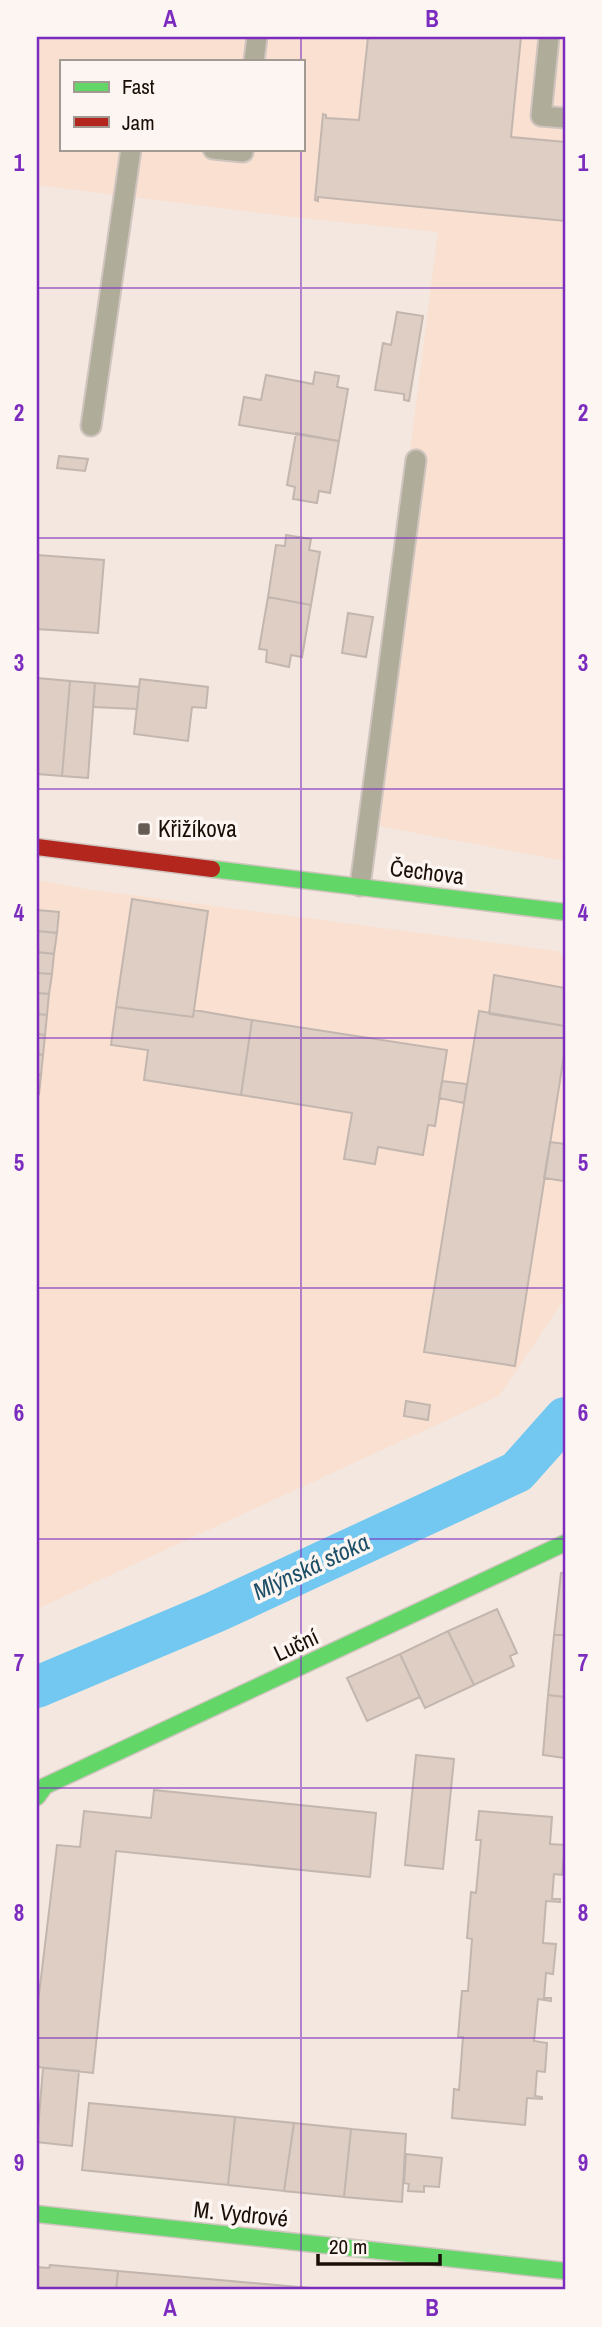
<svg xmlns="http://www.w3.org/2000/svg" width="602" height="2327" font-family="'Archivo Narrow',sans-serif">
  <rect width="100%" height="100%" fill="#f3e7df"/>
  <!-- built -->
  <path fill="#f9e0d1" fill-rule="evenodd" d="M37 37H565V861L363 823 438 232 292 217 37 185ZM61 61H303V149H61Z
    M37 880 86 889 557 951 565 957V1298L499 1396 37 1609Z"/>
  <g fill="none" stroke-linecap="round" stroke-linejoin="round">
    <!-- canal -->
    <path stroke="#72c8f0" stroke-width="42" d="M37 1687 215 1612 517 1472 565 1418"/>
  </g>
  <!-- building -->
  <path fill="#decec3" stroke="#c2b6af" stroke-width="2" d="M368 37H521L511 137 565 142V221L318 197V201L315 200 323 114 326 115V118L359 120Z
    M397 312 423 316 409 401 404 400V394L375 390 383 343 391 345Z
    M315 372 339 376 337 387 348 389 339 441 239 425 244 397 261 400 266 375 313 384Z
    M296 433 339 441 330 493 319 491 317 503 293 499 295 487 287 485Z
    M59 456 88 459 85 471 57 468Z
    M286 535 311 539 309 550 320 552 311 605 268 597 276 545 285 546Z
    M37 555 104 560 98 633 37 629Z
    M268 597 311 605 302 657 291 655 289 667 266 662 267 650 259 649Z
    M348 613 373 617 366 657 342 653Z
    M37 678 70 681 62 776 37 774Z
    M140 679 208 687 206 708 192 707 188 741 134 734Z
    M70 681 95 683 88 778 62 776Z
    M95 683 139 687 137 709 93 707Z
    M132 899 208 911 193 1017 116 1007Z
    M37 910 59 912 57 933 37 931Z
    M37 931 57 933 54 954 37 952Z
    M37 952 54 954 52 974 37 973Z
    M37 973 52 974 49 994 37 993Z
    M494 975 565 988V1026L489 1014Z
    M37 993 49 994 47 1015 37 1014Z
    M116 1007 193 1017 194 1010 252 1020 241 1095 144 1080 148 1050 111 1045Z
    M479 1011 565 1026V1049L515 1366 424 1352Z
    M37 1014 47 1015 45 1035 37 1034Z
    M252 1020 447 1050 435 1126 428 1125 423 1155 378 1147 375 1164 344 1159 352 1113 241 1095Z
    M37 1034 45 1035 43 1055 37 1054Z
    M37 1054 43 1055 41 1075 37 1074Z
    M37 1074 41 1075 39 1094 37 1093Z
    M442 1081 467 1084 464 1103 439 1098Z
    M550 1142 565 1144 564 1181 544 1178Z
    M406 1401 430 1405 428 1420 404 1416Z
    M561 1573H565V1635H554Z
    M497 1609 517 1653 510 1656 514 1666 474 1685 448 1631Z
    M448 1631 474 1685 425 1708 400 1654Z
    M554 1635H565V1697L548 1695Z
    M400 1654 420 1697 367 1721 347 1678Z
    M548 1695 565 1697V1758L543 1755Z
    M416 1755 454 1759 443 1869 405 1865Z
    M154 1790 376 1813 370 1877 116 1851 93 2073 37 2067V2011L57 1845 80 1847 84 1811 151 1818Z
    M479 1811 552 1817 550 1844 565 1845 562 1875 554 1874 552 1899H560V1902L546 1901 543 1943 556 1944 553 1974 546 1973 544 1998H551V2001L538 1999 534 2041 547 2043 545 2072 537 2071 535 2096 542 2097V2099L527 2098 525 2125 452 2118 454 2089 459 2090 463 2037H458L462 1991H468L472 1939 467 1938 471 1892 476 1893 481 1840H476Z
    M43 2068 79 2071 72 2146 37 2142Z
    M89 2103 235 2117 228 2185 82 2170Z
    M235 2117 294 2123 284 2191 228 2185Z
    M294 2123 351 2129 344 2197 284 2191Z
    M351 2129 406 2134 402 2202 344 2197Z
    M406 2154 442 2158 439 2187 424 2186V2192L408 2191 409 2184 404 2183Z
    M50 2265 118 2271 116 2290H37V2267L49 2268Z
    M118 2271 333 2290H116Z"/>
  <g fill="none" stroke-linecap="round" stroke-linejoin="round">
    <!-- lane casing -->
    <g stroke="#cfc5be" stroke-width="23">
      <path id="lane" d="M549 37 541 116 565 118
        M254 61 257 37
        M213 149 243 152V149
        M91 426 131 149
        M360 886 416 460"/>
    </g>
    <!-- fast casing -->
    <g stroke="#cfc5be" stroke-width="19">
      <path id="fast" d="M212 869 565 912
        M37 1797 45 1786 565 1543
        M37 2214 565 2271"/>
    </g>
    <!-- jam casing -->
    <g stroke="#cfc5be" stroke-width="19">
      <path id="jam" d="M37 847 212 869"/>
    </g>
    <!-- lane -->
    <use href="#lane" stroke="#afac9a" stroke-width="19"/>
    <!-- fast -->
    <use href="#fast" stroke="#63d668" stroke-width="16"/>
    <!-- jam -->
    <use href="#jam" stroke="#b3261e" stroke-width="16"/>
  </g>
  <!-- grid -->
  <path fill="none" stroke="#7b2cbf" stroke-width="2" stroke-opacity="0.55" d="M301 37V61M301 149V2290M37 288H565M37 538H565M37 789H565M37 1038H565M37 1288H565M37 1539H565M37 1788H565M37 2038H565"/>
  <!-- markers -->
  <rect fill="#665b53" stroke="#fdf5f1" stroke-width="2.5" x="137" y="822" width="14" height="14" rx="3.5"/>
  <g text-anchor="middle" stroke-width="7" stroke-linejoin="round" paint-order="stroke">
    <!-- poi labels -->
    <g font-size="23" fill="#1a0f07" stroke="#fdf5f1" text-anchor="start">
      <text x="158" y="837">Křižíkova</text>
    </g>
    <!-- street labels -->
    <g font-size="23" fill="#1a0f07" stroke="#fdf5f1">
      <text transform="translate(427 872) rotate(7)" y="8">Čechova</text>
      <text transform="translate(296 1645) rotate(-25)" y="8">Luční</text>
      <text transform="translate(241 2214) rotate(6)" y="8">M. Vydrové</text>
    </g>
    <!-- water labels -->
    <g font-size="24" font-style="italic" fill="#1d4f68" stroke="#fdf5f1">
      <text transform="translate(311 1567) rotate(-25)" y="8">Mlýnská stoka</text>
    </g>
  </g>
  <!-- border -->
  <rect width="602" height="2327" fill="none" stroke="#fdf5f1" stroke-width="77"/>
  <!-- legend -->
  <rect x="60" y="60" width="245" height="91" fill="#fdf5f1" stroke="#a29993" stroke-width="2"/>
  <rect x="74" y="82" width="35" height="10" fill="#63d668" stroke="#a29993" stroke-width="2"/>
  <text x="122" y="94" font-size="21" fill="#1a0f07">Fast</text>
  <rect x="74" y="117" width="35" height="10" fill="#b3261e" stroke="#a29993" stroke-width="2"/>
  <text x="122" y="130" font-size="21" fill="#1a0f07">Jam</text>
  <!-- scale -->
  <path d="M318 2254v10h122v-10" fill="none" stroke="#1a0f07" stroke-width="3.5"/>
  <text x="329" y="2254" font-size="21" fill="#1a0f07" stroke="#fdf5f1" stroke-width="5" paint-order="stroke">20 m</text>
  <rect x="38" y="38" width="526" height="2250" fill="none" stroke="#7b2cbf" stroke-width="2.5"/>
  <g font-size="23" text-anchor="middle" font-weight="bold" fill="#7b2cbf">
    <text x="170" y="27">A</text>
    <text x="432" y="27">B</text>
    <text x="19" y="171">1</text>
    <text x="583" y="171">1</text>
    <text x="19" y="421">2</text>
    <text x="583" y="421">2</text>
    <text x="19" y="671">3</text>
    <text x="583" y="671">3</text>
    <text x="19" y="921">4</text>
    <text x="583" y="921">4</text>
    <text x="19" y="1171">5</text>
    <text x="583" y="1171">5</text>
    <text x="19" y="1421">6</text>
    <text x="583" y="1421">6</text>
    <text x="19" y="1671">7</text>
    <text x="583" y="1671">7</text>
    <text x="19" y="1921">8</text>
    <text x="583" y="1921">8</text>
    <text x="19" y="2171">9</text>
    <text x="583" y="2171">9</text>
    <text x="170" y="2316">A</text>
    <text x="432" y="2316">B</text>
  </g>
</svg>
